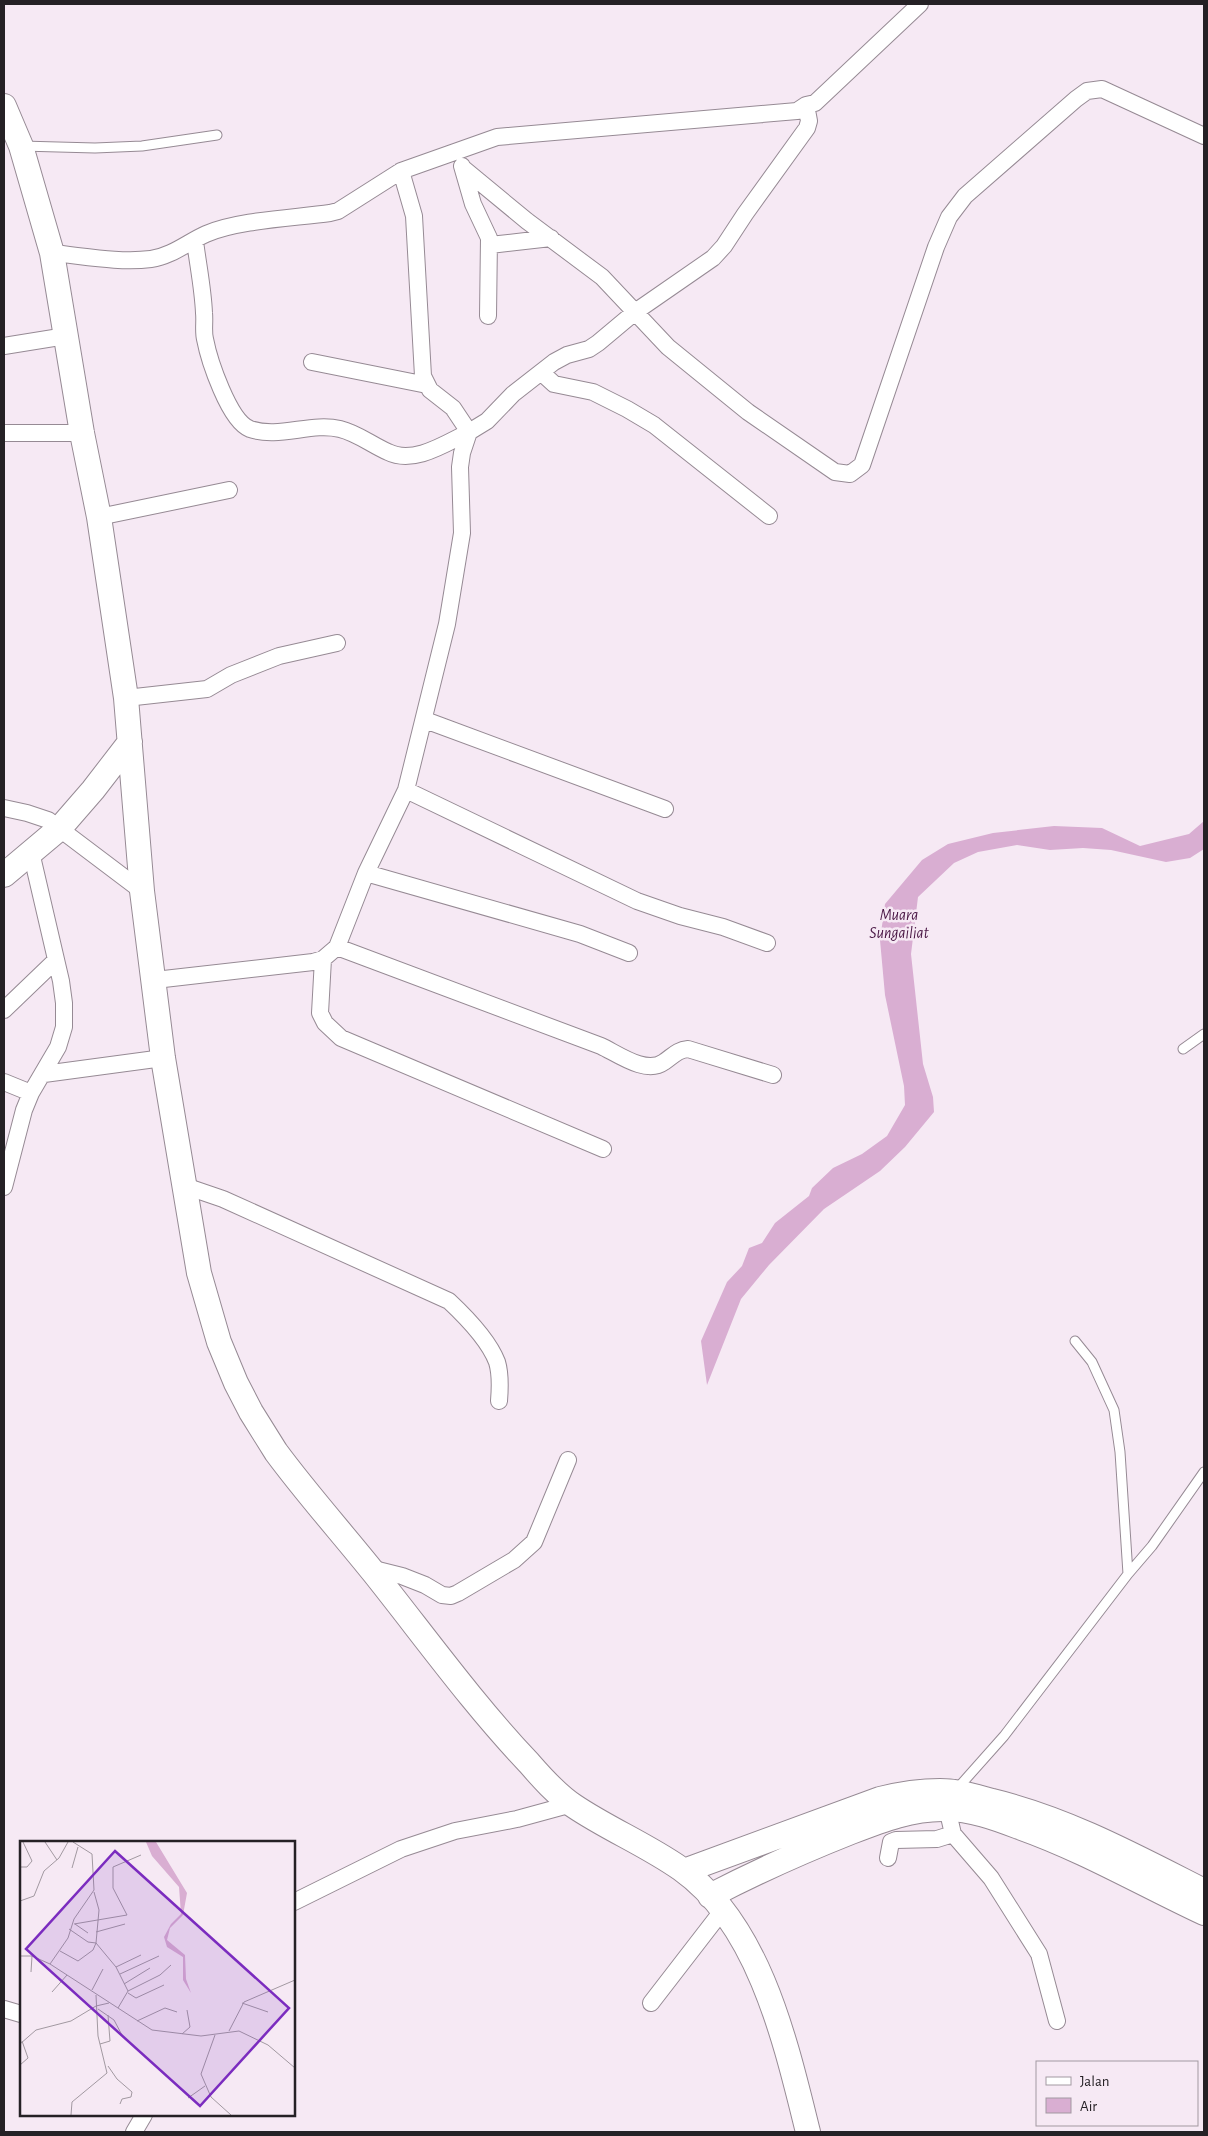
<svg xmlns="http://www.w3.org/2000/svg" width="1208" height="2136" font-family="'Alegreya Sans',sans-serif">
  <rect width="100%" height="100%" fill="#f6e9f4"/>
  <!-- water -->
  <path fill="#d9aed2" d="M1204 821V849L1190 858 1166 862 1111 850 1083 848 1050 850 1017 845 978 852 954 863 918 897 911 954 923 1064 933 1097 934 1112 905 1147 880 1171 824 1209 769 1265 741 1299 707 1385 701 1341 727 1282 742 1266 749 1248 762 1243 775 1223 809 1196 812 1188 833 1168 862 1154 887 1136 905 1105 904 1086 885 995 880 940 885 904 922 860 948 844 993 833 1054 826 1102 828 1140 846 1189 834Z"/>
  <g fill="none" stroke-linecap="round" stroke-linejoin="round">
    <!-- lane casing -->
    <g stroke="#968a94" stroke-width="11">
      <path id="lane" d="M21 146 95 148 142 146 217 135
        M1183 1049 1204 1034
        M1128 1574 1152 1546 1204 1472
        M956 1790 1004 1736 1128 1574 1120 1452 1114 1410 1092 1362 1075 1341"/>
    </g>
    <!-- street casing -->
    <g stroke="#968a94" stroke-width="18">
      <path id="street" d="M462 166 473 204 489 238 488 316
        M464 169 527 221 602 277 668 347 748 412 835 472 850 474 862 465 936 247 949 217 965 196 1076 99 1087 91 1102 89 1204 136
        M401 171 414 216 423 376 430 390 453 408 469 432 487 421 513 394 554 362 567 355 589 349 598 343 635 312 713 258 724 246 745 214 807 128 809 121 806 105
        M195 241C198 265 203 289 204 313 205 321 203 331 205 339 209 360 229 421 250 429 279 439 311 422 340 429 357 433 372 445 388 452 414 465 446 443 469 432
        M490 245 551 238
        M52 253C84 256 119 263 151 259 172 256 188 242 206 234 238 220 295 218 330 213L338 211 401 171 497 137 797 111 806 105 815 103 920 4
        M4 346 66 336
        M312 362 427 385
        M542 373 554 384 593 392 627 409 654 425 769 516
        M4 433H82
        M99 517 229 490
        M126 698 207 689 231 675 279 656 337 643
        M425 720 665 809
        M406 790 637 901 680 916 723 927 767 943
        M4 808 27 813 48 820 142 891
        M366 873 580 934 629 953
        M337 947 601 1046C618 1054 646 1075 664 1062 673 1056 677 1050 688 1049L773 1075
        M323 959 320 1013 325 1023 341 1038 603 1149
        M155 980 313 962 323 959 337 947 366 873 406 790 447 624 462 533 460 467 462 453 469 432
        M4 1010 55 961
        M44 1074 163 1058
        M4 1082 31 1093
        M185 1186 223 1199 449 1301C465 1316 489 1341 497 1362 501 1375 500 1389 499 1401
        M4 1187 24 1110 31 1093 58 1047 64 1027V1003L61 981 31 852
        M370 1568 402 1576 425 1585 442 1595 451 1596 458 1593 514 1560 534 1542 568 1460
        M951 1800 947 1808 953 1834 991 1878 1039 1954 1057 2021
        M888 1858 891 1842 896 1840 937 1839 953 1834
        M294 1902 401 1849 455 1831 517 1819 572 1804
        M651 2003 722 1911
        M4 2009 21 2014
        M134 2132 144 2115"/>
    </g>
    <!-- secondary casing -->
    <g stroke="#968a94" stroke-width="26">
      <path id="secondary" d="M4 106 21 146 52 253 82 433 99 517 126 698 142 891 163 1058 199 1273 219 1342 236 1383 251 1412 276 1452C307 1494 342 1533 374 1573 425 1637 473 1704 529 1763 542 1778 557 1795 574 1806 608 1829 647 1845 681 1869 760 1925 786 2044 808 2132
        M4 875 60 828 93 790 130 742
        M684 1871 880 1799C900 1794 919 1791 940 1791 958 1791 975 1796 992 1801 1067 1819 1135 1856 1204 1891
        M710 1896C756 1872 803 1851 851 1832 882 1820 913 1808 946 1809 971 1809 996 1818 1019 1827 1084 1850 1142 1884 1204 1913"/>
    </g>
    <!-- lane -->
    <use href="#lane" stroke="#fff" stroke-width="9"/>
    <!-- street -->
    <use href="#street" stroke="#fff" stroke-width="16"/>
    <!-- secondary -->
    <use href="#secondary" stroke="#fff" stroke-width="24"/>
  </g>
  <g text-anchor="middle" stroke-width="5" stroke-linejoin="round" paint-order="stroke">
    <!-- water labels -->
    <g font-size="16" font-style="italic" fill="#491644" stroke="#f6e9f4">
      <text x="899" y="920">Muara<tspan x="899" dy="18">Sungailiat</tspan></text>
    </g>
  </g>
  <!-- overview -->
  <g transform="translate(20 1841)">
    <rect width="275" height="275" fill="#f6e9f4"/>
    <path d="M126 1H136L167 52 163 74 150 87 147 99 165 114 166 138 171 152 163 139V116L147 106 144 96 151 83 161 73 159 46 132 15Z" fill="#d9aed2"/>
    <path fill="none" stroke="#a299a1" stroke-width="1" d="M25 1 37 19M0 26H7L12 20 3 1M52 27 58 6M0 60 14 55 24 30 39 17 48 1M54 83 107 74 93 47V26L121 14M55 83 68 92M49 88 68 101 76 102 79 69 74 51M76 91 105 83M40 110 58 120 73 109 76 102 96 126 108 150 98 167M0 115H12L30 123 132 189 181 195 219 190 248 204 275 227M30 123 48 97 54 78 74 49 72 13 53 1M96 126 121 114M11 131 12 115M100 133 139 115M104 143 130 127M72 149 83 128M108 150 140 134 151 124M32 151 47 134M108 152 116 157 144 144M222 162 248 171M78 168 94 179 103 196M117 180 145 167 157 171M209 190 224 161 275 139M162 193 170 186 167 169M195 194 181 233 191 256 211 274M0 203 16 189 51 180 76 165 89 162M80 203 90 200 88 174M0 224 8 217 2 200M88 225 97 238 112 251 111 256 102 258 100 263M168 257 185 245M51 274 52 261 87 232 78 195 76 154"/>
    <path fill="#7b2cbf" fill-opacity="0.15" stroke="#7b2cbf" stroke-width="2.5" d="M95 10 269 167 180 265 6 108Z"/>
    <rect width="275" height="275" fill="none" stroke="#252125" stroke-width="2.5"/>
  </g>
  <!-- border -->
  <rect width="1208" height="2136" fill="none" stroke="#252125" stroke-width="10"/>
  <!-- legend -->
  <rect x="1036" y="2061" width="162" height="65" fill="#f6e9f4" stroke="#a299a1"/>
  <rect x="1046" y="2077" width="25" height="8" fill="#ffffff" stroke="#a299a1"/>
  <text x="1080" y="2086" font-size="15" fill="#252125">Jalan</text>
  <rect x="1046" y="2098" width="25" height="15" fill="#d9aed2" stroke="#a299a1"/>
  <text x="1080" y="2111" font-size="15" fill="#252125">Air</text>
</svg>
